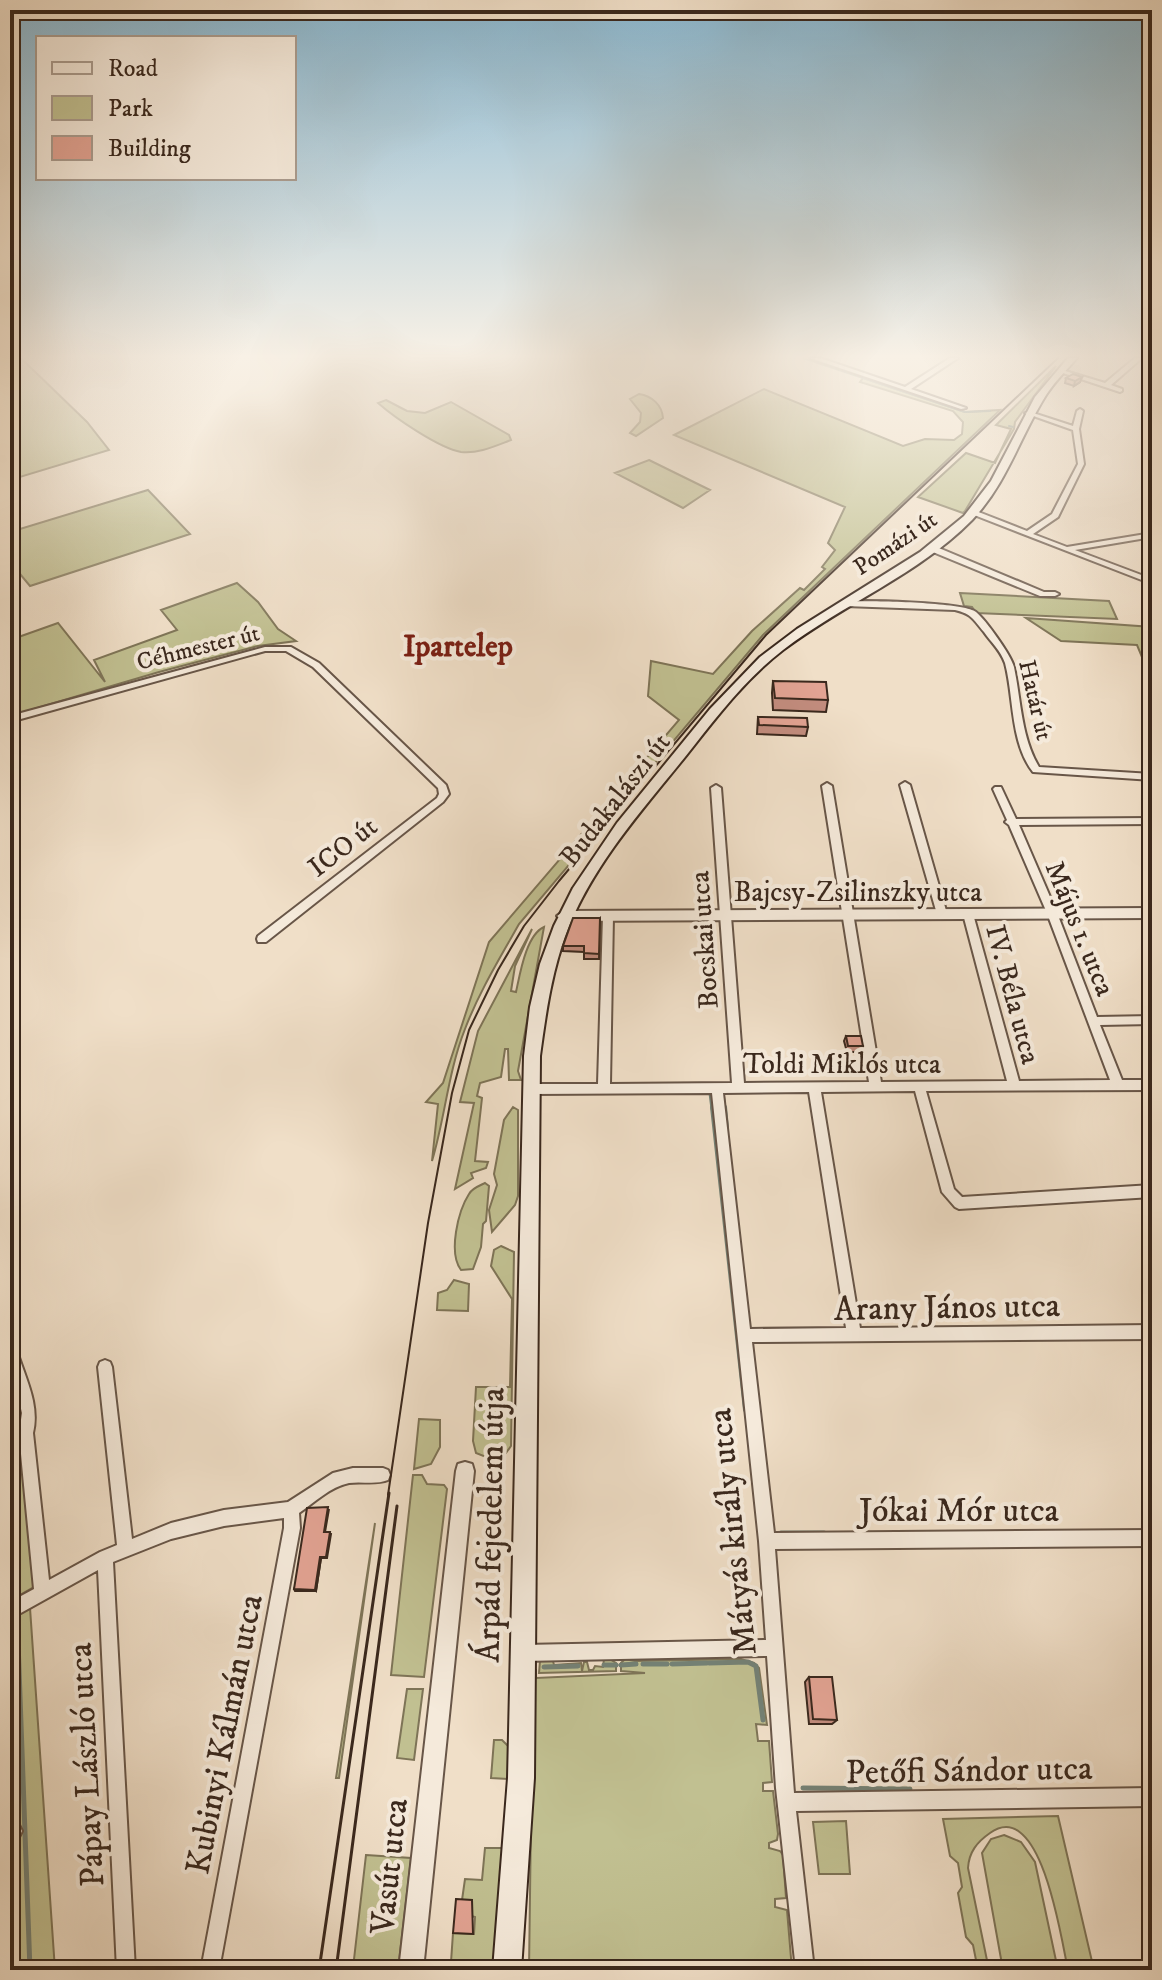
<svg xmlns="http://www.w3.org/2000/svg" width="1162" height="1980" font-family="'IM FELL DW Pica',serif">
  <rect width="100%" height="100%" fill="#f0dfc8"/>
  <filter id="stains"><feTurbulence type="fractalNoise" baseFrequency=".0025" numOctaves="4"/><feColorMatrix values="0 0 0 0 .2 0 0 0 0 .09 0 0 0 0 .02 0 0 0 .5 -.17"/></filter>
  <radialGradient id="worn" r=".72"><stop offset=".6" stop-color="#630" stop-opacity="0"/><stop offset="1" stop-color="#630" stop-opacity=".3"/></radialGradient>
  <!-- green -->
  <path fill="#c1c091" stroke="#7e7457" stroke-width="2" d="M10 358H20L27 364 87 422 109 450 10 480Z
    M1056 366 1015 422 1014 429 965 511 963 513 918 497 966 453 995 463 1011 429 996 425Z
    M863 378 965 412 1000 410 763 635 519 924C500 958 479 992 465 1029 448 1072 445 1118 432 1161L438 1104 426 1102 443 1083 489 942 679 720 648 696 651 661 713 674 752 631 800 588 804 590 825 569 822 567 835 550 828 543 845 507 674 435 764 389 903 446 925 439 954 440 962 434 963 422 953 411 860 382Z
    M639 394C652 396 662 405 663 418L636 436 630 433 640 422 641 413 630 399Z
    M386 400 407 411 425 413 451 402 509 435 511 440C495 446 478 454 461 452 439 448 395 418 378 403Z
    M649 460 710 490 683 508 615 473Z
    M148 490 190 534 30 586 10 562V532Z
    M237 583 258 602 278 629 296 641 258 646 159 672 10 716V640L58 623 105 682 94 660 177 630 161 610Z
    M960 593 1109 601 1117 619 976 613 972 607 964 606Z
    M1026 618 1152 627V681L1137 645 1061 641Z
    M544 927 518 1071 521 1080H509L508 1049H505L501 1077 480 1083 477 1096 482 1098 475 1161 488 1162 486 1168 471 1173 473 1178 455 1189 474 1103 460 1102 478 1031 532 929 515 966 511 991 516 992C520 974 526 935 544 927Z
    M513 1107 518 1110V1196L515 1205 492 1232 489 1210 497 1185 494 1174 504 1120Z
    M485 1183 489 1186 486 1221 483 1224 481 1247 473 1269 461 1270C448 1253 458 1211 469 1194 472 1188 479 1186 485 1183Z
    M501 1246 514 1252 511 1446 506 1453 491 1459 476 1453 473 1441 476 1387H510L512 1299 491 1266 494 1250Z
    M454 1280 469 1284 468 1311 437 1310 438 1293 447 1290Z
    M17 1384 22 1398 39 1584 20 1595 23 1612 30 1608 55 1970H15L10 1857V1386Z
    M419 1419 440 1420V1447L431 1464 414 1469Z
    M413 1475H422L427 1484 444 1485 447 1489 424 1677 391 1675Z
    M375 1523 339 1778H336Z
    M608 1658 616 1663V1671L539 1673 540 1661H553L554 1665 581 1663 582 1671 584 1662H587L589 1670H593L595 1666 603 1667 604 1659Z
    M625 1659 635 1661 741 1659 754 1663 759 1668 767 1725 756 1724 758 1741H769L772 1782 763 1783V1791H773L778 1834 777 1840 769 1843V1848L780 1851 783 1855 786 1898 775 1899V1907L787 1910 792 1970H529L533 1670H536V1678L645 1673 621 1671V1663Z
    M407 1689H423L414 1760 397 1758Z
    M494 1740H502L510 1748 508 1779 491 1778Z
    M1058 1816 1094 1970H1068C1062 1944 1042 1796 990 1833 977 1842 969 1852 968 1868L989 1970H978L973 1945 966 1937 958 1893 962 1887 958 1863 950 1856 943 1819Z
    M846 1821 850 1874H819L813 1822Z
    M1004 1835 1021 1842 1035 1862 1058 1970H1003L982 1853 991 1839Z
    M485 1848H508L495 1970H469L461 1962H451L453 1933 474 1934 475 1917 471 1916 462 1900 465 1879 482 1880Z
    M366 1855 411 1858 398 1970 353 1968Z"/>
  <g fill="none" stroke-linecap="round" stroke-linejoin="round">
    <!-- stream-far3 -->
    <path stroke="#748175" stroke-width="2" d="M803 358 965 412 990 411
      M1009 426 1013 427"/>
    <!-- stream-far2 -->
    <path stroke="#748175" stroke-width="3" d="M710 1093 712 1109
      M723 1093 725 1109"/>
    <!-- stream-far1 -->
    <path stroke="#748175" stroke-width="4" d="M712 1107 745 1410
      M725 1107 727 1128"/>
    <!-- stream -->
    <path stroke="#748175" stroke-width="5" d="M781 1533H824
      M10 1535 16 1603
      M17 1614 30 1970
      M709 1663 748 1662 756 1666 763 1720
      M643 1664H667
      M672 1664 707 1663
      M604 1665H616
      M621 1665 636 1664
      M544 1667 578 1666
      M803 1788 910 1789"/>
    <!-- minor casing -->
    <g stroke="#685648" stroke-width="4">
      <path id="minor" d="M810 358H820L905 387 950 358H958L911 389 966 408 961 409Z
        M1135 358H1142L1111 385 1122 389V391L1120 392 1057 371 1062 370 1105 383Z
        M1080 409 1083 411 1079 429 1084 464 1058 517 1033 534 1067 547 1152 533V537L1075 550 1152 579V584L969 513 976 511 1027 531 1052 514 1078 464 1073 430 1025 413 1030 412 1073 426 1077 411Z
        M928 546H934L1044 592H1055L1059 594 1055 596H1040L928 550Z
        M842 602C861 600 964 602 976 612 985 619 1011 655 1014 667 1021 700 1021 737 1039 767L1152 774V780L1033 772C1010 743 1014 696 1005 663 1001 651 991 642 984 632 973 619 972 614 955 610L845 606 841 604Z
        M265 647H291L319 663 446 785 449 794 443 802 266 942H258L257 939 258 936 437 798 439 794 438 788 313 667 286 651H265L10 722V716Z
        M905 782 910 785 947 914 942 918 937 914 900 785Z
        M827 783 832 786 881 1082 1007 1081 963 914 968 910 973 914 1019 1081 1110 1080 1047 913 1009 825 1005 822 1007 820 993 789 995 787H1001L1016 819 1152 818V824L1019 825 1057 913 1097 1017 1152 1016V1024L1100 1025 1122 1080H1152V1090L926 1091 954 1189 962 1197 1152 1185V1197L959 1209 955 1207 942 1192 915 1091 821 1092 860 1328 1152 1325V1339L752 1342 774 1533 1152 1530V1546L775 1549 794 1793 1152 1788V1806L796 1811 814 1970H796L776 1788 767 1656 524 1661 518 1659 516 1653 518 1647 524 1645 766 1640 759 1541 712 1093 532 1094 528 1092 526 1089 528 1086 532 1084H598L603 916 608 912 613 916 610 1084 732 1083 711 788 716 785 721 788 744 1083 869 1082 822 786ZM809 1092 846 1328 750 1329 723 1093Z
        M10 1344 15 1346 17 1351C25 1378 40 1404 33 1433L49 1580 100 1552 117 1545 98 1367 100 1362 105 1360 110 1362 112 1367 132 1539 171 1523 224 1510 288 1502 333 1473 353 1468H383L388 1470 390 1475 388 1480C376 1485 362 1481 349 1483 330 1487 315 1502 299 1513L300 1528 219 1970H201L284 1528V1518L224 1526 171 1539 113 1562 135 1970H117L98 1570 10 1619V1602L34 1589 19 1433 22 1413 17 1392 10 1372Z
        M13 1822 19 1825 22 1831 19 1837 10 1841V1823Z"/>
    </g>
    <!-- tertiary casing -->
    <g stroke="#685648" stroke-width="4">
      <path id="tertiary" d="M1152 908V918L564 921 557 916 564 911Z
        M465 1462 472 1464 474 1471 423 1970H399L456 1471 458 1464Z"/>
    </g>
    <!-- secondary casing -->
    <g stroke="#3a281d" stroke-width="4">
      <path id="secondary" d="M1068 358H1077C1065 372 1052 384 1043 400 1019 440 1005 486 972 520 918 575 843 604 783 650 744 680 715 719 685 757 642 810 595 863 569 926 552 968 546 1012 540 1056L534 1778 521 1970H493L508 1778 524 1056 530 1007 540 964 554 926 573 888 617 823 710 709 760 657 797 629 920 552 964 516 991 481 1035 397Z"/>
    </g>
    <!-- minor -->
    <use href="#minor" fill="#f5eadb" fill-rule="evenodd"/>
    <!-- tertiary -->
    <use href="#tertiary" fill="#f5eadb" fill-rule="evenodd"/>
    <!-- secondary -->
    <use href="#secondary" fill="#f5eadb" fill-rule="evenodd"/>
    <!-- tram-far1 -->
    <path stroke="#3a281d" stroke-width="2" d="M388 1495 428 1223 452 1093 469 1030 498 970 524 926 559 881 766 635 1058 358"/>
    <!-- tram -->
    <path stroke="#3a281d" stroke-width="3" d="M319 1970 389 1493
      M336 1970 397 1506"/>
  </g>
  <!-- wall -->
  <path fill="#c28c7e" stroke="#3a281d" stroke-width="2" d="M1082 377 1080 382 1074 386 1065 383 1066 378Z
    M773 681 828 700 826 712 773 710 772 693Z
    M758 717 808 727 806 736 757 734Z
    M600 918 599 959H584V952L563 951V946Z
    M846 1036 863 1046 861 1052H847L844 1041Z
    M329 1509 325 1532 331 1534 327 1558H321L316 1591H295L294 1589Z
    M809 1677 837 1720 832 1724H809L805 1682Z"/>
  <!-- shaded-wall -->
  <path fill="#9e7267" stroke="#3a281d" stroke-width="2" d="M1082 377 1080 382 1074 386 1075 381Z
    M320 1557 321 1558 316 1591 315 1590Z"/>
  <!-- building -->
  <path fill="#e2a393" stroke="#3a281d" stroke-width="2" d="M1073 374 1082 377 1075 381 1066 378Z
    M773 681 826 682 828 700 775 698Z
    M758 717 807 718 808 727 759 725Z
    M573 918H600L599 954 584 953V946H563Z
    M846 1036H861L863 1046H848Z
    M328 1507 324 1532H330L326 1557H320L315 1590 294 1589 307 1508Z
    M809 1677H832L837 1720 813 1719Z
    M456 1899 472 1900 473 1934 453 1933Z"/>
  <!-- sky -->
  <linearGradient id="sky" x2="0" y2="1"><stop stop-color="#89b8d2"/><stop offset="0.56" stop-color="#f8f1e6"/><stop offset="1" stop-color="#f8f1e6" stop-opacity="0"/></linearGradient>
  <rect width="1162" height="636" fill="url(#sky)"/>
  <g text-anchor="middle" stroke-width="8" stroke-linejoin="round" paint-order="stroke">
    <!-- far-street labels -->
    <g font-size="24" fill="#3a281d" stroke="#f5eadb">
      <text transform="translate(895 543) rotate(-34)" y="8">Pomázi út</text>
      <text transform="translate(198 647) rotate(-14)" y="8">Céhmester út</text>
      <text transform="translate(1036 700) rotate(77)" y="8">Határ út</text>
    </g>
    <!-- street labels -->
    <g font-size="28" fill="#3a281d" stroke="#f5eadb">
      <text transform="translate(614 799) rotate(-52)" y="10">Budakalászi út</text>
      <text transform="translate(342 846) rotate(-38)" y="10">ICO út</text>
      <text x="858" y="901">Bajcsy-Zsilinszky utca</text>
      <text transform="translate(1081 928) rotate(68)" y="10">Május 1. utca</text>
      <text transform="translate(703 940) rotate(-94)" y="10">Bocskai utca</text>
      <text transform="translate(1014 994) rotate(75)" y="10">IV. Béla utca</text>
      <text x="842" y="1073">Toldi Miklós utca</text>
    </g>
    <!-- far-district labels -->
    <g font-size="30" font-weight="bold" fill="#7a1f14" stroke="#f5eadb">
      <text x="458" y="656">Ipartelep</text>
    </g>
    <!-- near-street labels -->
    <g font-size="34" fill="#3a281d" stroke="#f5eadb">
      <text transform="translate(947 1306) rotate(-1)" y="12">Arany János utca</text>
      <text x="959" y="1521">Jókai Mór utca</text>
      <text transform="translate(489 1525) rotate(-89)" y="12">Árpád fejedelem útja</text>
      <text transform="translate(731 1532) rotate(-96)" y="12">Mátyás király utca</text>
      <text transform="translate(223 1734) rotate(-79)" y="12">Kubinyi Kálmán utca</text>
      <text transform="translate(85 1765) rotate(-93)" y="12">Pápay László utca</text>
      <text transform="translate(969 1769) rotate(-1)" y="12">Petőfi Sándor utca</text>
      <text transform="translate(388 1866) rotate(-84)" y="12">Vasút utca</text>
    </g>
  </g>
  <!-- margin -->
  <rect width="1162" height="1980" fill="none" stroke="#f0dfc8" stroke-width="40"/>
  <rect x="12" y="12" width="1138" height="1956" fill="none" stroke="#3a281d" stroke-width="4"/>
  <rect x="20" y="20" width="1122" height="1940" fill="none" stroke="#3a281d" stroke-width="2"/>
  <!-- legend -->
  <rect x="36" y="36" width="260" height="144" fill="#f5eadb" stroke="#aa9c8f" stroke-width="2"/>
  <rect x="52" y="62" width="40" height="12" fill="#f5eadb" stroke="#aa9c8f" stroke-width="2"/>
  <text x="108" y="76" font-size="24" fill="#3a281d">Road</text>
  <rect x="52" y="96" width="40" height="24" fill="#c1c091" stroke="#aa9c8f" stroke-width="2"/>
  <text x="108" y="116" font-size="24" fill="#3a281d">Park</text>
  <rect x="52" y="136" width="40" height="24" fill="#e2a393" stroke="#aa9c8f" stroke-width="2"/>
  <text x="108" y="156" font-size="24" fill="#3a281d">Building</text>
  <rect width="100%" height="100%" filter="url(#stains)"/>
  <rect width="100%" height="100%" fill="url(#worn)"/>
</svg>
